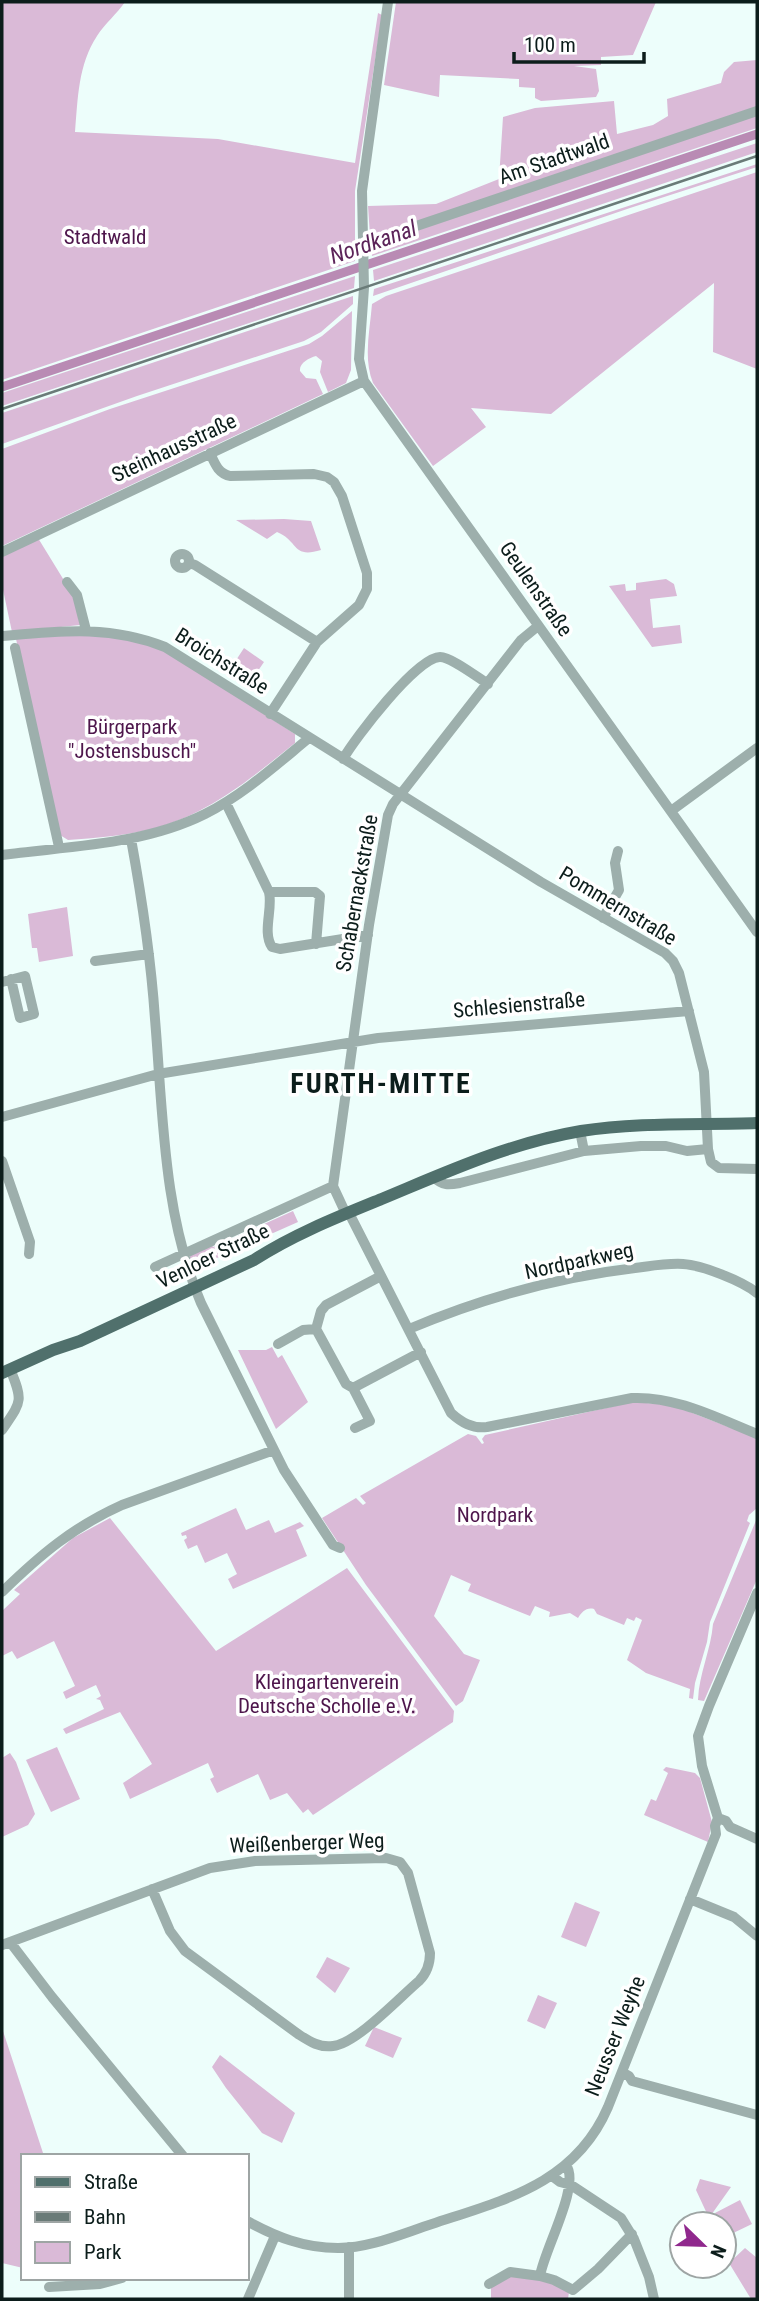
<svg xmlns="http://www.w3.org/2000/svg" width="759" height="2301" font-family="'Roboto Condensed',sans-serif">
  <rect width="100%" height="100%" fill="#edfefb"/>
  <!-- green -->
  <path fill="#dabad7" d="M2 2H125C117 14 105 23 97 36 78 65 78 98 75 132L218 139 355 163 378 13 382 15 355 191V261L2 380Z
    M396 2H656L633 55 601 57V65L574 66 596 69 599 91 596 97 541 101 535 98V88L519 87V79L440 75 439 97 384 85Z
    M757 60V108L374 238 370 236 368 206 436 204 499 179 503 117 535 108 614 101 617 134 653 125 668 116 667 99 721 83 724 72 734 62Z
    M757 113V128L372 256 371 246Z
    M757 143V152L374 281 373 270Z
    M757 164V167L630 208 373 296 374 289Z
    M757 172V369L713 352 714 283 551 414 471 408 486 427 433 466 373 383C363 358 370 330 372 304L386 296Z
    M355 276 354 288 2 406V393Z
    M353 296V304L321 332 304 341 137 396 2 444V413Z
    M352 311 351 370 346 383 328 392 320 372 322 361 316 356C309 358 299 363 300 371L306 378 316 379 323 394 2 546V449L110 409 309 344 322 336Z
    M284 519 311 521 321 550C292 559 299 541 277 532L267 539 236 520Z
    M38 538 73 595 80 625 12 632 2 585V556Z
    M666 579 674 584 677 596 650 599 653 628 680 625 682 643 652 647 609 586 625 584 626 591 636 590V583Z
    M89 633 120 636 164 650 295 734V743C249 780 206 816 148 830 122 836 95 838 68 840L60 835 16 639Z
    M244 648 264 662 247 687 227 674Z
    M67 907 73 956 39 962 37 948H32L28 914Z
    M293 1211 298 1222 217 1258 205 1261 198 1271 192 1270 189 1258 191 1253 211 1244 213 1247Z
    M272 1347 278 1358 282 1355 308 1402 276 1429 238 1350H266Z
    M633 1402 672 1405 757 1438V1508L749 1515 747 1521 750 1523 710 1622 707 1642 695 1683 693 1699 689 1698 690 1689 646 1673 627 1660 642 1620 636 1617 634 1621 627 1618 624 1625 597 1614 594 1609C586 1607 582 1612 578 1618L570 1613 549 1617 550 1612 535 1606 530 1616 468 1591 471 1584 451 1575 434 1616 464 1654 480 1660 463 1701 456 1706 366 1585 322 1518 356 1498 363 1505 366 1503 360 1496 468 1434 476 1436 482 1444 484 1443 482 1439 485 1435Z
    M236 1508 246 1530 269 1520 275 1533 300 1522 304 1526 296 1530 307 1556 233 1589 228 1579 237 1574 227 1553 205 1563 197 1545 188 1549 184 1540 187 1538 186 1535 182 1536 181 1533Z
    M110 1518 216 1651 347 1568 454 1711 453 1722 313 1815 308 1809 303 1813 287 1793 270 1800 258 1774 217 1793 210 1779 214 1777 208 1763 130 1799 123 1783 152 1764 120 1712 66 1734 63 1729 104 1709 100 1700 96 1699 101 1696 96 1685 66 1699 63 1692 75 1686 54 1641 17 1659 12 1651 2 1656V1611L20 1594 14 1590 73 1538Z
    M757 1518V1579L704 1701 698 1700C699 1673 711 1650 713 1624Z
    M57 1747 80 1799 51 1812 26 1760Z
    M10 1753 16 1762 35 1814 28 1825 2 1837V1758Z
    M666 1767 695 1773 700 1778 712 1822 708 1842 644 1815 651 1799 656 1801 668 1773 663 1770Z
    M575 1902 600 1912 586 1947 561 1937Z
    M327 1957 350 1968 335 1993 316 1977Z
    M538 1995 557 2003 545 2029 527 2021Z
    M374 2027 402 2038 393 2058 365 2046Z
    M2 2028 44 2156H23V2268L2 2263Z
    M220 2055 295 2113 282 2143 262 2133 226 2088 212 2067Z
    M700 2179 731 2187 709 2218 696 2190Z
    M740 2200 752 2224 727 2236 724 2224H720L715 2213Z
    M745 2248 757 2258V2299H751L729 2263Z
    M506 2276 542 2279 569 2292 568 2299H491V2288Z"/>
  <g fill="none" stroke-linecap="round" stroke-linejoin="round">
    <!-- canal -->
    <path stroke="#b98bb4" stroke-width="9" d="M2 387 757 134"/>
    <!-- minor -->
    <path stroke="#9dafac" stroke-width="10" d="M388 2 362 191 364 288 359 359 364 381 757 932
      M363 244 757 111
      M210 453C215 464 218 473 230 476L314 474 327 477 334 482 342 496 367 573V589L359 605 317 642 270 714
      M2 552 364 381
      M175 561a7 7 0 1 1 14 0a7 7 0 1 1-14 0Z
      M189 563 195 565 317 642
      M67 582 77 595 86 630
      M2 636C60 631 110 625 165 647L541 882 665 953 673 961 679 973 704 1072 708 1149 711 1162 719 1168 757 1169
      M15 648 59 847
      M343 759C355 738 417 657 440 657 451 657 477 677 488 684
      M226 803 269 892C273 909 262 932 272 947L280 949 368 935
      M671 811 757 748
      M131 839C142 899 151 959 155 1019 163 1114 163 1214 201 1303L284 1470 333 1545 340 1548
      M2 855C70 846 143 845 205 814 243 795 276 765 309 738
      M269 892H315L320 896 316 944
      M603 918 619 890 615 863 618 851
      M95 961 149 954
      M2 982 25 976 34 1014 20 1018 11 979
      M2 1117 158 1074 378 1038 689 1011
      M580 1131 584 1151 641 1146H666L687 1151 708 1149
      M2 1161 30 1242 29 1254
      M434 1177C442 1186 449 1185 460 1183L584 1151
      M349 1213 451 1413C461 1422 472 1429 487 1427L632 1398C676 1396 717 1418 757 1434
      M346 1214 333 1186 369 925 388 815 393 804 521 640 538 626
      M155 1267 333 1186
      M409 1329C480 1299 559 1277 635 1268 651 1266 667 1263 683 1264 702 1265 742 1281 757 1293
      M278 1344 303 1330 316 1329
      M353 1388 421 1352
      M355 1428 370 1421 353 1388 346 1384 316 1329 321 1311 326 1305 381 1276
      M2 1430C21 1402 24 1402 10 1369
      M2 1592C40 1555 73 1527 122 1505L274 1450
      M718 1818 726 1821 730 1827 757 1839
      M690 1899 734 1917 757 1936
      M10 1942 52 1997 183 2156
      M2 1945 210 1868 255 1861 386 1858 400 1862 408 1873 430 1953C430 1965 427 1973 419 1981 400 1997 356 2044 333 2046 319 2048 309 2041 298 2034L185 1951 170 1931 152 1889
      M622 2072 629 2076 632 2081 757 2115
      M566 2165C581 2185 544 2250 540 2276L554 2280 573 2290 598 2269 632 2234
      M552 2176 560 2182 571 2185 621 2218 634 2239 649 2277 654 2299
      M247 2221C276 2237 304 2248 338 2248 370 2248 401 2234 432 2224 504 2200 575 2184 608 2107L716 1834 715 1826 718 1818 702 1766 698 1736 709 1706 757 1593
      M349 2247V2299
      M489 2284 510 2272 540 2276
      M49 2287 100 2284 122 2278
      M248 2299 275 2236"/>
    <!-- major -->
    <path stroke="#50706c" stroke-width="12" d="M2 1373 53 1350 80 1341 254 1260C294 1234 340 1216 384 1198 449 1171 510 1143 581 1131 637 1122 700 1125 757 1123"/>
    <!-- rail -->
    <path stroke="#6a7b78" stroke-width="2.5" d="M2 409 757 156"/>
  </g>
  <g text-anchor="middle" stroke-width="7" stroke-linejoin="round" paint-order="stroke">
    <!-- street labels -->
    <g font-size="21" fill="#0c1d1b" stroke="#fff">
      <text transform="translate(554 159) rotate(-19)" y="7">Am Stadtwald</text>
      <text transform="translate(174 448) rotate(-25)" y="7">Steinhausstraße</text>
      <text transform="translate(536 589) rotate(55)" y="7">Geulenstraße</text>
      <text transform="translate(222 661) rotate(32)" y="7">Broichstraße</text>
      <text transform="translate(357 893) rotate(-80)" y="7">Schabernackstraße</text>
      <text transform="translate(618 906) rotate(31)" y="7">Pommernstraße</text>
      <text transform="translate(519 1005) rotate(-5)" y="7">Schlesienstraße</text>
      <text transform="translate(213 1256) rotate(-26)" y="7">Venloer Straße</text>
      <text transform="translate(579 1261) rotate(-12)" y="7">Nordparkweg</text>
      <text transform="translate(307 1843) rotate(-2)" y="7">Weißenberger Weg</text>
      <text transform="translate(615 2036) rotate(-68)" y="7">Neusser Weyhe</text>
    </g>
    <!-- park labels -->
    <g font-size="21" fill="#4e164c" stroke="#fff">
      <text x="105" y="244">Stadtwald</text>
      <text x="132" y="734">Bürgerpark<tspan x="132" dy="24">"Jostensbusch"</tspan></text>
      <text x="495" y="1522">Nordpark</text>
      <text x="327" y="1689">Kleingartenverein<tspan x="327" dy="24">Deutsche Scholle e.V.</tspan></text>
    </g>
    <!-- water labels -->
    <g font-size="23" font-style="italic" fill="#5c2459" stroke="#fff">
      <text transform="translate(373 242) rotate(-19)" y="8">Nordkanal</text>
    </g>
    <!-- district labels -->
    <g font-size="28" font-weight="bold" letter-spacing="2" fill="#0c1d1b" stroke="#fff">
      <text x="381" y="1093">FURTH-MITTE</text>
    </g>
  </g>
  <!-- border -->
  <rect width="759" height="2301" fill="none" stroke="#0c1d1b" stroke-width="7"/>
  <!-- legend -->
  <rect x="21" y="2154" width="228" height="126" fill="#ffffff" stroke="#9ea5a4" stroke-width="2"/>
  <rect x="35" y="2177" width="35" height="10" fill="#50706c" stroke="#9ea5a4" stroke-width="2"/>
  <text x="84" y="2189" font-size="21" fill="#0c1d1b">Straße</text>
  <rect x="35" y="2212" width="35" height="10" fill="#6a7b78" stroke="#9ea5a4" stroke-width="2"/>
  <text x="84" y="2224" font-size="21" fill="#0c1d1b">Bahn</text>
  <rect x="35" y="2242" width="35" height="21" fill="#dabad7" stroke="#9ea5a4" stroke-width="2"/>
  <text x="84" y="2259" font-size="21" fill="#0c1d1b">Park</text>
  <!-- north arrow -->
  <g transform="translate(703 2245) rotate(113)"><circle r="33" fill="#ffffff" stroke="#9ea5a4" stroke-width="2"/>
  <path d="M0-5L12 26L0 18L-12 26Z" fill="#90288d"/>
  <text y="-10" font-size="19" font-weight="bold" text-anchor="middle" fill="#0c1d1b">N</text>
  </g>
  <!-- scale -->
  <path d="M514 52v10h130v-10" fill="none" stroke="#0c1d1b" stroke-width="3.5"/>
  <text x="524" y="52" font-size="21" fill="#0c1d1b" stroke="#ffffff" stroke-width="5" paint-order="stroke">100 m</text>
</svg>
